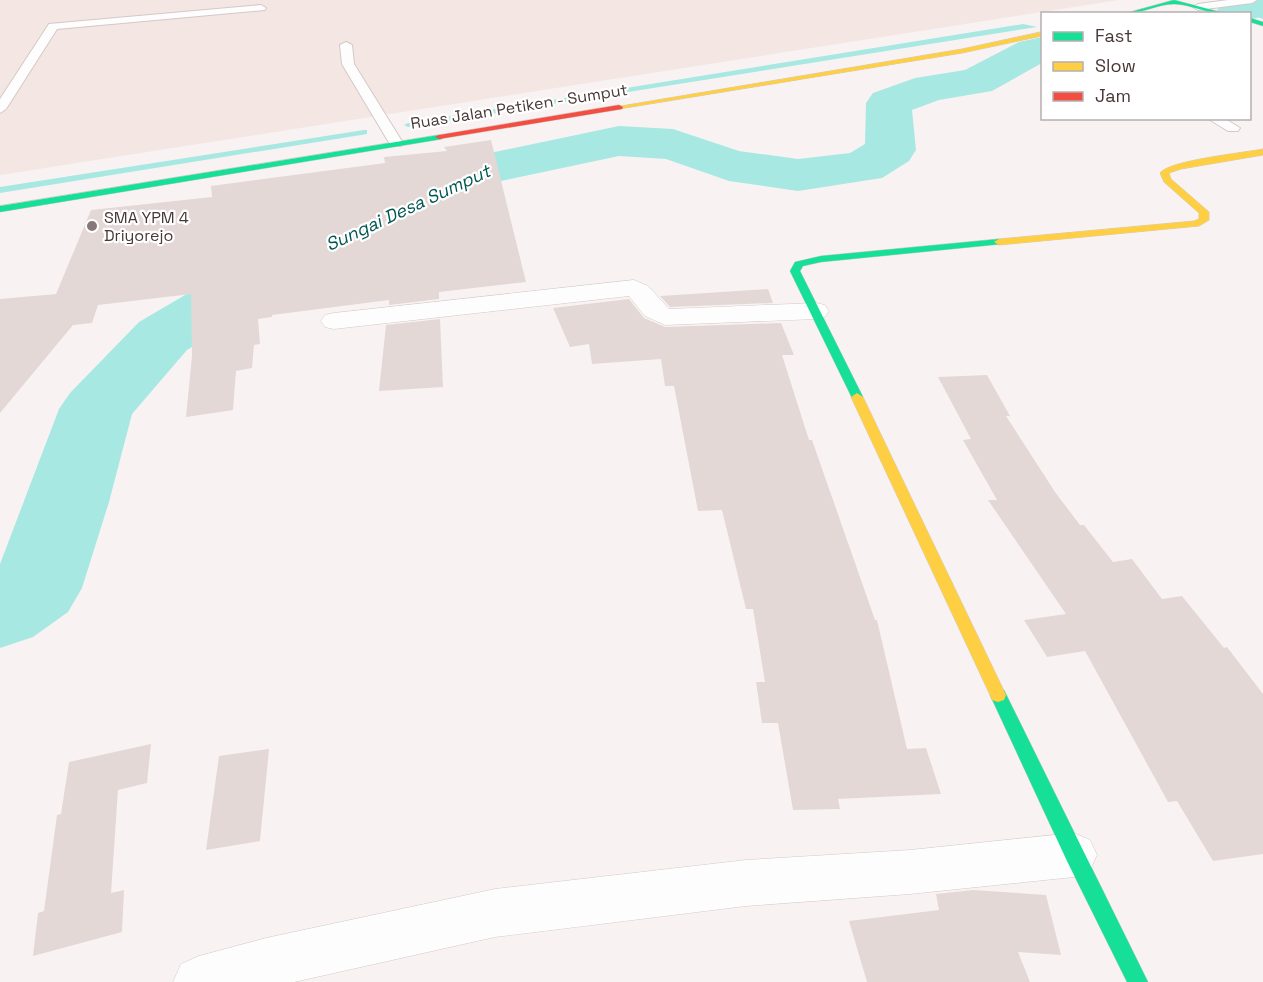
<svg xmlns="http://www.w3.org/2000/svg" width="1263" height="982" font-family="'Space Grotesk',sans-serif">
  <rect width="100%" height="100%" fill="#f8f3f2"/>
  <!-- built -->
  <path fill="#f3e6e3" d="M0 0H1119L0 175Z"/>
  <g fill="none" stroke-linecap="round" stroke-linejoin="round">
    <!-- stream -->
    <path fill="#a8e8e2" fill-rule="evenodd" d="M1250 12 1263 15V19L1247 14Z
      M1023 24 1037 27 408 127 404 125 408 123Z
      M364 130H367V134L0 193V187Z"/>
    <!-- river -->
    <path fill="#a8e8e2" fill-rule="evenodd" d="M1237 0H1263V16L1250 20V14L1216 12 1221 4Z
      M1042 37V63L992 91 939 100 912 110 916 150 909 161 882 178 798 191 729 181 666 159 619 156 501 181 351 255 267 302 187 350 132 414 109 502 82 588 68 612 33 637 0 648V564L59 409 70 393 139 322 221 274 309 229 466 158 619 126 673 129 739 151 798 159 850 153 865 144 866 103 873 93 915 78 965 70 1019 42Z"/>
  </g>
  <!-- building -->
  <path fill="#e3d8d6" d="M491 140 526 282 439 292V299L389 305V300L272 315V317L258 319 260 344 254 345 252 368 236 371 233 410 186 417 192 356 191 294 98 305 92 323 73 325 0 413V299L56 294 91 210 212 197 211 186 385 163 384 157 447 151 444 147Z
    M768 289 773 303 670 307 660 296Z
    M629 299 644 318 665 327 781 323 794 355H782L809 440H812L875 620H877L907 749 926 748 941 794 838 799 840 809 793 810 778 723H762L756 682H765L753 609H746L722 510 698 511 674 386H665L661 359 592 364 589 344 570 347 553 308Z
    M440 319 443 387 379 391 386 325Z
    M987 375 1010 416H1006L1055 492 1080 525H1084L1113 562 1132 559 1162 599 1182 596 1224 648 1227 647 1263 694V854L1213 861 1177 801 1168 802 1085 651 1047 657 1024 620 1066 614 988 500H997L963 440 971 439 938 377Z
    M151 744 147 783 118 790 111 893 124 890 122 932 33 956 38 913 44 911 57 815 61 814 69 762Z
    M269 749 260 841 206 850 219 756Z
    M973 890 1046 895 1061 955 1018 952 1030 982H867L849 921 939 910 936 894Z"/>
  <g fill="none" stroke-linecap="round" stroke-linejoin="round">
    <!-- lane casing -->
    <g stroke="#d3c9c7" stroke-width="2">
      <path id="lane" d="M1228 0H1257L1252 3 1198 10 1193 7 1198 4Z
        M261 5 266 8 265 10 57 29 6 109 0 113V99L49 24Z
        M346 42 352 45 354 64 403 143 401 146H391L342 64 340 45Z
        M1207 118H1224L1240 128 1238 131H1228Z"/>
    </g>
    <!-- street casing -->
    <g stroke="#d3c9c7" stroke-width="1">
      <path id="street" d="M634 280 648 286 669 309 816 303 825 305 829 311 825 317 816 319 665 325 645 316 629 296 334 329 325 327 321 321 325 315 334 313Z
        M1074 833 1090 840 1097 855 1090 870 1074 877 910 894 746 906 495 937 294 982H173L181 964 199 956 266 938 495 889 746 860 910 850Z"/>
    </g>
    <!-- fast casing -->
    <g stroke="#d3c9c7" stroke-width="1">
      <path id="fast" d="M1174 0 1224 13 1225 14C1207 14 1190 4 1174 4 1158 4 1141 14 1123 14Z
        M1250 18 1263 22V26L1250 22Z
        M439 135 443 137 442 139 0 212V206Z
        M999 239 1002 240V244L821 262 803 266 800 271 863 397 857 401 853 400 790 271 795 262 821 256Z
        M998 688 1004 690 1148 982H1127L1067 861 990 695 992 690Z"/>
    </g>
    <!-- slow casing -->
    <g stroke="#d3c9c7" stroke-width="1">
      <path id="slow" d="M1042 32V36L962 53 619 109 615 107 962 49Z
        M1263 149V155L1181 169 1169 173 1171 179 1209 212V220L1199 226 999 245 994 242 999 239 1194 221 1199 219V213L1164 182 1160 173C1170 160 1243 153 1263 149Z
        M857 393 863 397 1006 695 1004 700 998 702 992 700 990 695 851 397Z"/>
    </g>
    <!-- jam casing -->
    <g stroke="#d3c9c7" stroke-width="1">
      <path id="jam" d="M619 105 623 107 622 109 439 139 435 137 439 135Z"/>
    </g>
    <!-- lane -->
    <use href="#lane" fill="#fefdfd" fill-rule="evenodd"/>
    <!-- street -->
    <use href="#street" fill="#fefdfd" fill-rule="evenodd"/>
    <!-- fast -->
    <use href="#fast" fill="#16e098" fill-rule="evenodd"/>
    <!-- slow -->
    <use href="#slow" fill="#ffcf43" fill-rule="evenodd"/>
    <!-- jam -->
    <use href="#jam" fill="#f24e42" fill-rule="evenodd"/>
  </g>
  <!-- markers -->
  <circle fill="#867977" stroke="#fff" stroke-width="2" cx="92" cy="226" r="6"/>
  <g text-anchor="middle" stroke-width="4.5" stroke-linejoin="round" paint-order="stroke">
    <!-- far-street labels -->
    <g font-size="16" fill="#483835" stroke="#fff">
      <text transform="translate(519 106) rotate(-9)" y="6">Ruas Jalan Petiken - Sumput</text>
    </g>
    <!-- far-poi labels -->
    <g font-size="16" fill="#483835" stroke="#fff" text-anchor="start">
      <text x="104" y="223">SMA YPM 4<tspan x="104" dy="18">Driyorejo</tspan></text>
    </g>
    <!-- far-water labels -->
    <g font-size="18" font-style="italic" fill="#005752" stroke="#fff">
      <text transform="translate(408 208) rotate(-25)" y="6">Sungai Desa Sumput</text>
    </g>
  </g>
  <!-- legend -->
  <rect x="1041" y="12" width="210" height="108" fill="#ffffff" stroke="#b6afae" stroke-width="1.5"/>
  <rect x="1053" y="32" width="30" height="9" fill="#16e098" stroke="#b6afae" stroke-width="1.5"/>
  <text x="1095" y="42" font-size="18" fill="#483835">Fast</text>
  <rect x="1053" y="62" width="30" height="9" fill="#ffcf43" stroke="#b6afae" stroke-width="1.5"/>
  <text x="1095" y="72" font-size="18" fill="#483835">Slow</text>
  <rect x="1053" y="92" width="30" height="9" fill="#f24e42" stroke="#b6afae" stroke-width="1.5"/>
  <text x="1095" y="102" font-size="18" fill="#483835">Jam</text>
</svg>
